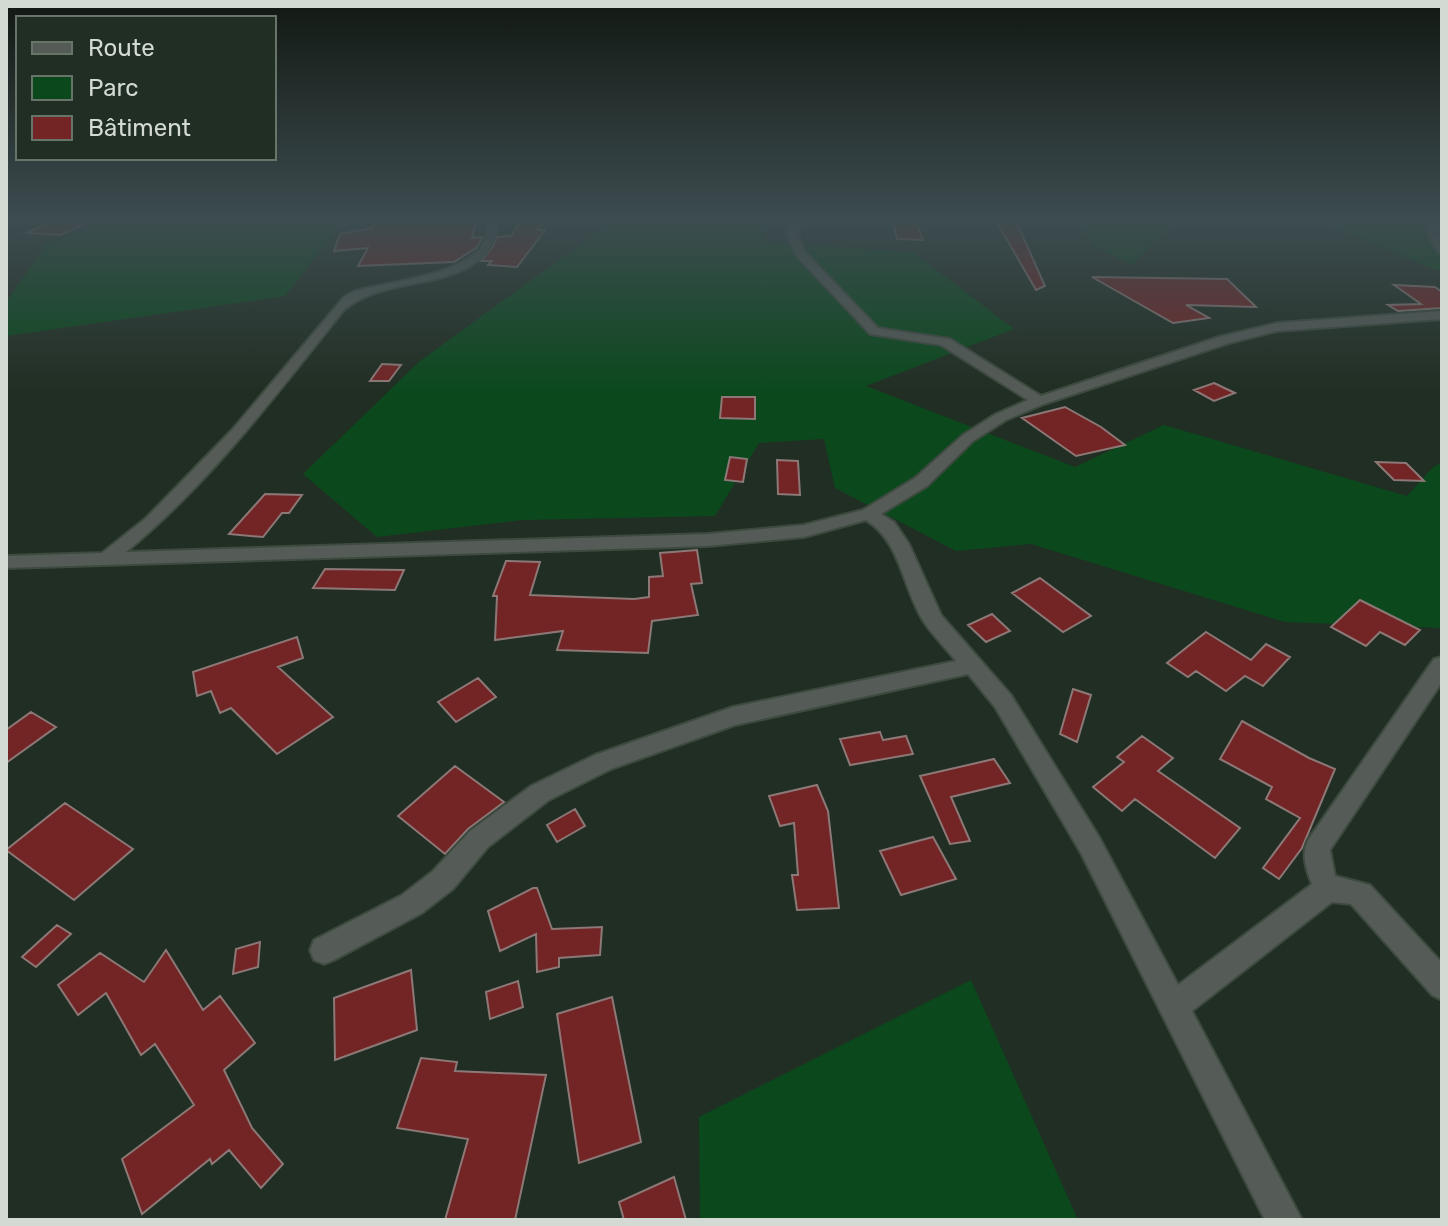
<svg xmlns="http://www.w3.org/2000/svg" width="1448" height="1226" font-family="Rubik,sans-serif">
  <rect width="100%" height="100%" fill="#212e23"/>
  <!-- green -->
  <path fill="#0b491d" d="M111 219H346L285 296 6 336V302L46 244Z
    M615 219H763L766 242 913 252 1014 329 866 386 1075 467 1164 425 1407 496 1432 468 1442 462V628L1285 622 1031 544 956 551 835 488 824 439 759 443 715 516 522 520 377 537 303 474 420 361Z
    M1077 219H1179L1132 265 1093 246Z
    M1316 219H1442V271L1436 270Z
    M971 980 1078 1220H700L699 1117Z"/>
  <!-- building -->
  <path fill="#732525" stroke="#8c7876" stroke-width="2" d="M55 219H95L60 235 27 233Z
    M376 219H477L472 238 483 237 476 248 454 262 358 266 368 248 334 251 340 234 372 228Z
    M892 219H915L923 240 897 239Z
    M995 219H1015L1045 286 1036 290Z
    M522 220H544L538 230H545L517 267 488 265 492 261H481L493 246 497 237 511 236Z
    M1092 277 1227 279 1256 307 1186 305 1209 318 1173 323Z
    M1394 285 1435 287 1442 292V308L1398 311 1388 305 1421 304Z
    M382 364 401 365 389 381H370Z
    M1214 383 1235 393 1214 401 1194 390Z
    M722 397H755V419L720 418Z
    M1065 407 1101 427 1125 445 1076 456 1022 418Z
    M730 457 747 459 743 482 725 480Z
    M777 460 798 461 800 495 778 494Z
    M1376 462 1406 463 1424 481 1394 480Z
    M265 494 302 495 289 513H282L263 537 229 534Z
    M697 550 702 583 691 584 698 615 652 621 648 653 557 650 563 631 495 640 497 596H493L506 561 540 562 530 595 634 599 649 597V577L663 576 660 553Z
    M325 569 404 570 395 590 313 588Z
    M1040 578 1091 616 1063 632 1012 593Z
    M1360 600 1420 630 1405 645 1380 632 1366 646 1331 627Z
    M992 614 1010 631 986 642 968 625Z
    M1206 632 1251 660 1266 644 1290 657 1263 686 1245 676 1226 691 1196 671 1188 677 1167 663Z
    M297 637 303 658 278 667 333 717 277 754 231 708 220 713 211 691 197 696 193 672Z
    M478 678 496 697 456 722 438 702Z
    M1073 689 1091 695 1077 742 1060 734Z
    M31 712 56 727 6 763V730Z
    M1242 721 1309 758 1335 769 1302 848 1279 879 1263 868 1300 818 1266 799 1272 787 1220 759Z
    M880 732 883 740 906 736 913 754 850 765 840 739Z
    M1142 736 1173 758 1158 771 1240 828 1215 858 1135 799 1122 811 1093 787 1124 762 1117 757Z
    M994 759 1010 783 951 797 970 841 950 844 920 776Z
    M455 766 504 802 468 829 445 854 398 816Z
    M817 785 828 811 839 908 797 910 792 875H798L794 823 780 826 769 796Z
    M65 803 133 849 74 900 6 850Z
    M575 809 585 826 557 842 547 825Z
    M933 837 956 879 901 895 880 851Z
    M533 888H537L552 929 602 927 600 955 559 958V967L537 972 536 934 500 951 488 911Z
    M57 925 71 934 36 967 22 957Z
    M260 942 258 967 233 974 236 949Z
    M166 950 203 1010 220 996 255 1043 224 1070 252 1128 283 1164 261 1188 229 1150 212 1164 210 1159 142 1214 122 1159 194 1105 155 1044 141 1055 106 993 78 1015 58 985 100 953 144 982Z
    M411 970 417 1030 335 1060 334 998Z
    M518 981 523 1007 490 1019 486 992Z
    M612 997 641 1142 579 1163 557 1014Z
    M421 1058 457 1062 455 1071 546 1075 515 1220H445L468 1139 397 1128Z
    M674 1177 686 1220H624L619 1202Z"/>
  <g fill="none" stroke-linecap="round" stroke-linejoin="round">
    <!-- minor casing -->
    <g stroke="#3d4a3f" stroke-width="4">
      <path id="minor" d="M489 219H499C488 300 390 268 343 311 276 395 210 483 126 552L708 534 804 525 863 510 915 478 963 435 996 414 1028 400 941 345 870 334 796 255 788 235 789 219H799L798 235 805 252 878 328 950 339 1041 396 1219 337 1277 323 1442 311V319L1277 331 1229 343 1044 404 1006 420 973 441 927 486 881 514 894 522 909 544 941 615 1011 695 1099 837 1178 985 1312 884C1306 870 1301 854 1308 840L1434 659 1442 657V682L1330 850 1335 876 1370 885 1442 963V1000L1432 995 1351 904 1332 902 1192 1011 1302 1220H1265L1081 853 995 707 968 674 735 725 611 769 549 800 488 847 453 889 422 913 334 960 324 964 314 960 310 950 314 940 402 895 433 871 470 831 531 786 595 755 733 707 956 661C946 648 933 636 924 622 902 588 902 543 866 520L804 537 708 546 6 568V556L102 553 146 518 232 430 344 297 355 291C389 281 473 275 486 238 488 233 488 225 489 219Z
        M1438 219H1442V227L1437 232 1442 241V253L1438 252 1427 232Z"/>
    </g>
    <!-- minor -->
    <use href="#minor" fill="#555b56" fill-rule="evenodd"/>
  </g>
  <!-- sky -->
  <linearGradient id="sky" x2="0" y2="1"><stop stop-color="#121913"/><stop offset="0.56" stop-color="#3d4c50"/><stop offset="1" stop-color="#3d4c50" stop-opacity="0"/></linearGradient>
  <rect width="1448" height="391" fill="url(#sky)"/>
  <!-- border -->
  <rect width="1448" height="1226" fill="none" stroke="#d2dad3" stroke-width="16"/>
  <!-- legend -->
  <rect x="16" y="16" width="260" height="144" fill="#212e23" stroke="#687369" stroke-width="2"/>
  <rect x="32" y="42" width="40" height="12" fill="#555b56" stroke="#687369" stroke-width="2"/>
  <text x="88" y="56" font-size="24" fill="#d2dad3">Route</text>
  <rect x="32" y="76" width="40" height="24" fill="#0b491d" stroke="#687369" stroke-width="2"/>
  <text x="88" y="96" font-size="24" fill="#d2dad3">Parc</text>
  <rect x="32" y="116" width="40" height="24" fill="#732525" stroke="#687369" stroke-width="2"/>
  <text x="88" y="136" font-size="24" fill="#d2dad3">Bâtiment</text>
</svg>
